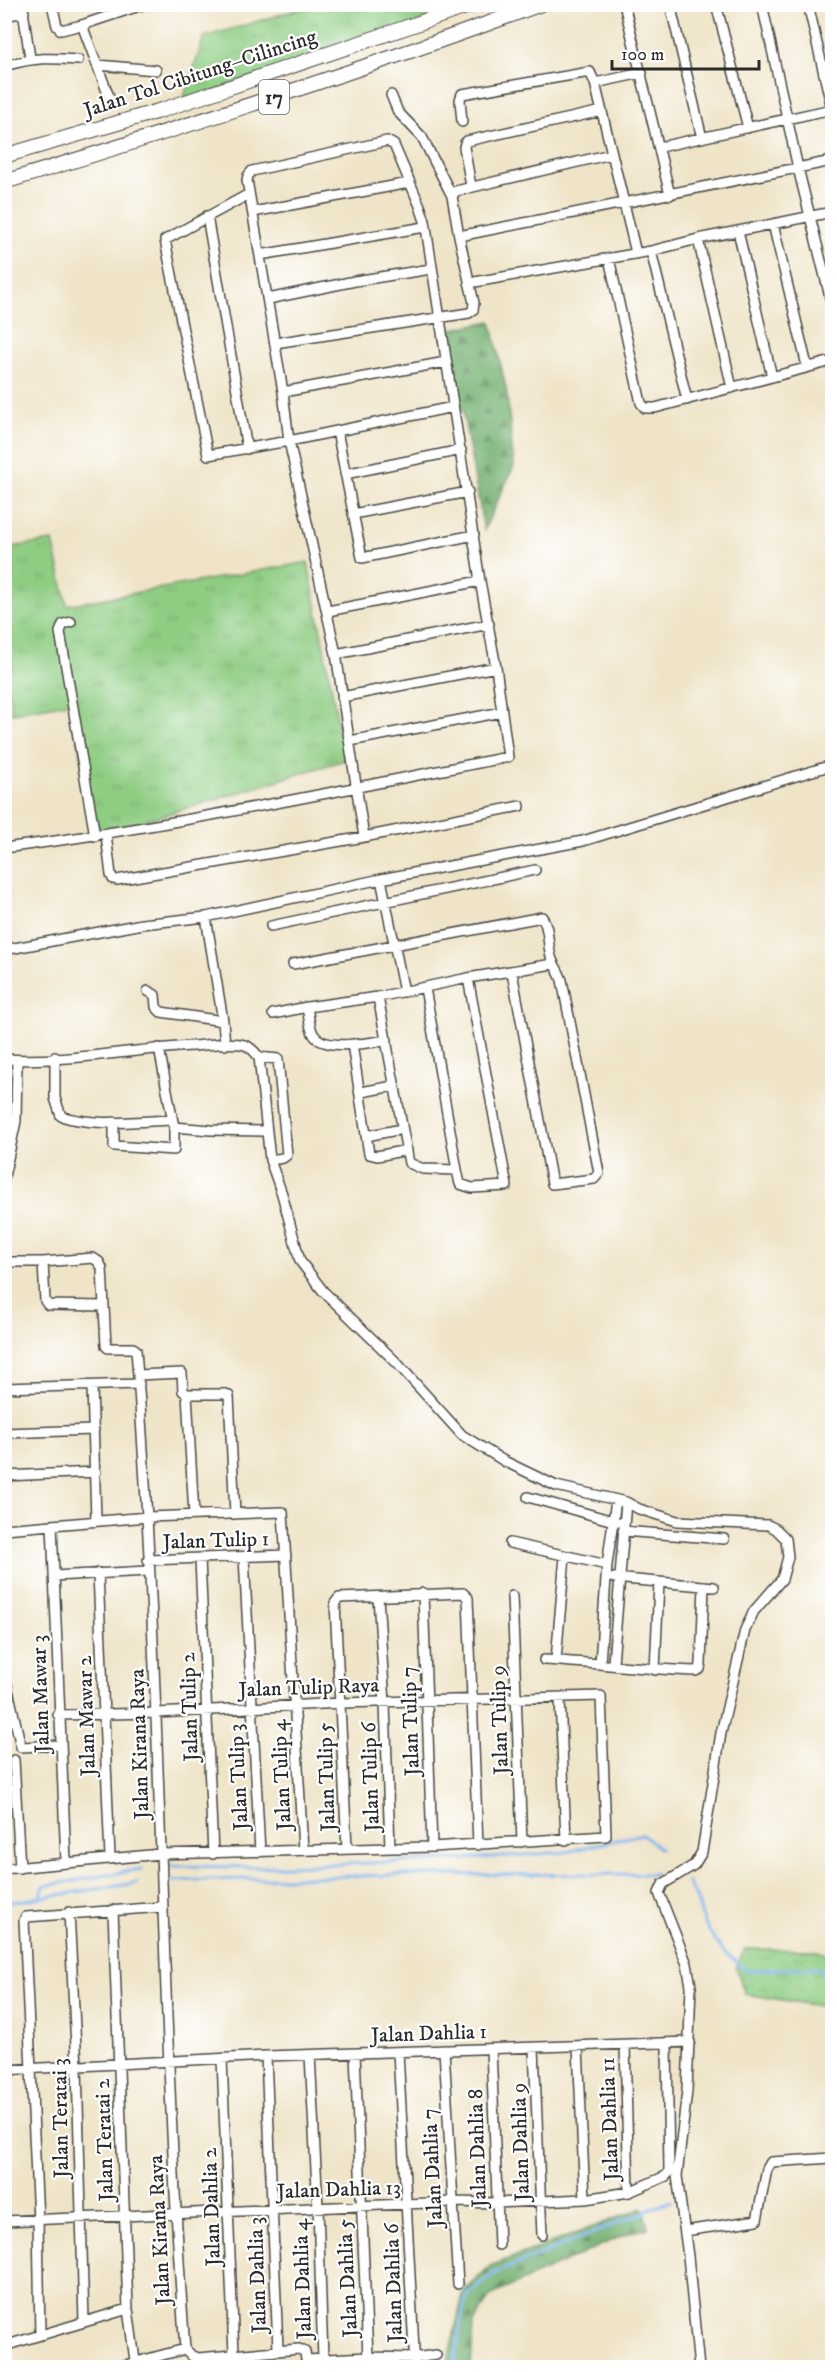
<svg xmlns="http://www.w3.org/2000/svg" width="837" height="2372" font-family="'IM FELL DW Pica',serif">
  <defs>
    <pattern id="grass-tufts" width="24" height="20" patternUnits="userSpaceOnUse" patternTransform="scale(1.5)"><rect width="24" height="20" fill="#8fcd83"/><path d="M3 7l-1-3M5 7V3M7 7l1-3M15 17l-1-3M17 17v-4M19 17l1-3" fill="none" stroke="#7cb071"/></pattern>
    <pattern id="forest-firs" width="22" height="20" patternUnits="userSpaceOnUse" patternTransform="scale(1.5)"><rect width="22" height="20" fill="#73b071"/><path d="M5 1l3.5 6h-7zM16 11l3.5 6h-7z" fill="#5f8f5d"/></pattern>
  </defs>
  <rect width="100%" height="100%" fill="#fff"/>
  <filter id="ink" filterUnits="userSpaceOnUse"><feTurbulence type="fractalNoise" baseFrequency=".0167" numOctaves="2"/><feDisplacementMap in="SourceGraphic" scale="12" xChannelSelector="R" yChannelSelector="G"/><feConvolveMatrix kernelMatrix="1 2 1 2 8 2 1 2 1" color-interpolation-filters="sRGB"/></filter>
  <filter id="wash" filterUnits="userSpaceOnUse"><feTurbulence type="fractalNoise" baseFrequency=".008" numOctaves="4" result="noise"/><feDisplacementMap in="SourceGraphic" scale="24" xChannelSelector="R" yChannelSelector="G"/><feGaussianBlur stdDeviation="1.35" result="paint"/><feColorMatrix in="noise" values="0 0 0 0 0 0 0 0 0 0 0 0 0 0 0 0 0 1.4 0 .05"/><feComposite in="paint" operator="in"/></filter>
  <g filter="url(#wash)">
    <rect width="100%" height="100%" fill="#efe4c8"/>
    <!-- grass -->
    <path fill="url(#grass-tufts)" stroke="#5d7c57" stroke-width="1.5" d="M313 5H471L182 103 204 37Z
      M53 541 67 605 308 562 345 760 95 836 72 702 12 713 5 671 4 548Z
      M745 1949 815 1950 832 1956V2008L745 1994 736 1967Z"/>
    <!-- forest -->
    <path fill="url(#forest-firs)" stroke="#4f6e4e" stroke-width="1.5" d="M491 321 507 393 514 466 484 530 448 330Z
      M643 2208 648 2228 626 2234 490 2296 474 2323 471 2367H444L448 2360 464 2291 490 2266Z"/>
    <g fill="none" stroke-linecap="round" stroke-linejoin="round">
      <!-- stream -->
      <path stroke="#7fb4ed" stroke-width="3" d="M168 1866 260 1867 450 1860 566 1852 642 1834 660 1849
        M166 1881 395 1875 655 1874
        M687 1882 696 1897 705 1925 722 1950 746 1971 815 1967 832 1976
        M40 1898 44 1886 142 1869
        M4 1903 137 1883
        M454 2368 462 2314 467 2296 493 2274 671 2201"/>
    </g>
  </g>
  <g filter="url(#ink)">
    <g fill="none" stroke-linecap="round" stroke-linejoin="round">
      <!-- minor casing -->
      <g stroke="#484743" stroke-width="12">
        <path id="minor" d="M22 4 30 58
          M52 4 57 26 61 30 82 25 111 102
          M670 4 702 138
          M716 4 748 128
          M762 4 798 168 832 305
          M808 4 832 109
          M625 8 670 195
          M4 16 24 12
          M82 25 142 5
          M8 65C35 57 51 58 78 60
          M97 65 156 70
          M595 83 642 73
          M391 95 398 112 422 137 452 196
          M462 122 460 100 462 94 590 72 595 83 636 253
          M660 147 832 109
          M471 186 464 147 465 143 467 141 602 111
          M249 194 165 240 208 455 289 441 453 407
          M253 212 409 183
          M207 216 247 449
          M773 224 807 366
          M738 231 772 377
          M459 236 452 196 456 191 611 154
          M698 239 732 388
          M651 251 687 400
          M260 255 425 227
          M609 258 641 403 645 408H655L832 361
          M469 283 651 251 698 239 832 212
          M268 299 355 281 431 269
          M275 343 469 313 473 310 474 303 459 236 832 161
          M283 392 446 362
          M337 431 362 558 474 535
          M345 474 461 450
          M353 514 468 492
          M328 611 480 581
          M71 622 63 624 60 632 95 836
          M336 654 489 624
          M342 697 496 667
          M350 741 502 712
          M106 835 111 875 113 879 117 880 364 837 520 806
          M4 848C174 826 341 790 508 757L496 667 480 581 425 221 420 206 394 145 387 141 252 171 248 176 247 180 283 392 289 441 336 654 364 837
          M381 879 404 992
          M206 917 223 1021 225 1045
          M271 926 535 870
          M4 950 142 924 206 917 381 879 583 841 832 765
          M293 964 542 917C551 930 546 948 553 962 556 968 559 972 562 980L599 1173 594 1179 552 1184 512 972
          M425 988 457 1170
          M148 991 155 995 156 1007 161 1012 223 1021
          M378 997 409 1163 423 1169 457 1170 460 1184 472 1188 507 1186 468 978
          M273 1014 307 1007
          M387 1040C370 1043 324 1051 314 1035 309 1028 309 1016 307 1007L378 997 468 978 553 964
          M352 1044 369 1154 377 1156 407 1150
          M55 1057V1098L61 1116C95 1127 136 1121 172 1120
          M259 1057 278 1059 287 1155 283 1158 270 1160
          M4 1059C68 1063 131 1049 194 1046 210 1045 230 1041 245 1045 251 1047 255 1052 259 1057L270 1160 282 1194 300 1261 323 1291 396 1362 462 1435 504 1461 556 1486 626 1502 639 1509 677 1521 768 1525 776 1529 786 1539 788 1557 782 1579 754 1611 745 1630 721 1733 702 1852 694 1865 663 1884 659 1893 687 1964 691 1986 687 2091 677 2176 688 2256 699 2368
          M361 1092 394 1086
          M114 1122V1146L174 1150V1127L159 1048
          M174 1127 211 1130 265 1131
          M366 1136 402 1129
          M4 1177 16 1121 17 1060
          M4 1262H43L93 1258 99 1262 102 1268 106 1346 108 1348H133L136 1350C162 1682 160 2016 185 2349
          M43 1262 45 1301 48 1305 104 1306
          M138 1375 182 1373 183 1391 187 1394H226L229 1396 235 1514
          M92 1386 96 1520
          M4 1388 139 1384
          M187 1394 194 1515
          M4 1433 94 1430
          M4 1476 96 1472
          M528 1497 617 1522
          M52 1525 66 1862
          M4 1529 148 1517 283 1512 303 1850
          M623 1531 724 1539
          M510 1543 607 1565
          M244 1557 260 1852
          M200 1559 213 1854
          M148 1560 286 1555
          M98 1573 110 1858
          M54 1576 148 1571
          M614 1578 714 1587
          M423 1593 432 1847
          M512 1596 522 1842
          M378 1597 385 1703 390 1848
          M544 1660C595 1663 645 1669 696 1671L700 1669 701 1664 704 1586
          M556 1660 565 1556
          M600 1663 607 1565 616 1500
          M613 1663 626 1502
          M655 1670 659 1583
          M4 1672 21 1747 60 1745
          M560 1698 566 1840
          M14 1760 20 1868
          M347 1848 335 1603 339 1598 463 1593 468 1598 478 1845
          M4 1869 160 1854 432 1847 606 1836 601 1696 341 1703 157 1713 58 1715
          M113 1910 128 2309 136 2368
          M69 1912 77 2067 84 2322
          M625 2045 629 2192
          M578 2047 585 2199
          M534 2048 542 2235
          M491 2049 499 2245
          M444 2050 458 2284
          M398 2052 415 2368
          M355 2054 368 2357
          M310 2055 318 2208 323 2359
          M266 2056 278 2349
          M222 2059 234 2354
          M4 2070 266 2056 690 2042
          M4 2221 452 2202 497 2203 585 2199 629 2192 666 2176 669 2172 667 2044
          M685 2231 757 2220 767 2169 771 2162 832 2158
          M40 2335 38 2220 24 1920 26 1917 163 1907
          M4 2346 128 2309
          M185 2349 192 2356 198 2358 299 2349 305 2352 307 2368
          M306 2360 368 2357 414 2358 436 2355
          M114 2368 185 2349"/>
      </g>
      <!-- highway casing -->
      <g stroke="#484743" stroke-width="16">
        <path id="highway" d="M4 156 162 110 475 4
          M4 182C185 127 364 70 541 4"/>
      </g>
      <!-- minor -->
      <use href="#minor" stroke="#fff" stroke-width="9"/>
      <!-- highway -->
      <use href="#highway" stroke="#fff" stroke-width="14"/>
    </g>
  </g>
  <g text-anchor="middle" stroke-width="4.5" stroke-linejoin="round" paint-order="stroke">
    <!-- shield labels -->
    <rect fill="#fff" stroke="#6b6b6b" stroke-width="1.5" x="259" y="80" width="30" height="34" rx="4.5"/>
    <g font-size="20" font-weight="bold" fill="#2b2b2b">
      <text x="274" y="104">17</text>
    </g>
    <!-- street labels -->
    <g font-size="21" fill="#2b2b2b" stroke="#fff">
      <text transform="translate(200 73) rotate(-18)" y="7">Jalan Tol Cibitung–Cilincing</text>
      <text transform="translate(216 1540) rotate(-2)" y="7">Jalan Tulip 1</text>
      <text transform="translate(309 1687) rotate(-2)" y="7">Jalan Tulip Raya</text>
      <text transform="translate(40 1694) rotate(-92)" y="7">Jalan Mawar 3</text>
      <text transform="translate(189 1707) rotate(-92)" y="7">Jalan Tulip 2</text>
      <text transform="translate(86 1716) rotate(-92)" y="7">Jalan Mawar 2</text>
      <text transform="translate(499 1720) rotate(-92)" y="7">Jalan Tulip 9</text>
      <text transform="translate(410 1721) rotate(-92)" y="7">Jalan Tulip 7</text>
      <text transform="translate(139 1744) rotate(-92)" y="7">Jalan Kirana Raya</text>
      <text transform="translate(281 1775) rotate(-93)" y="7">Jalan Tulip 4</text>
      <text transform="translate(238 1777) rotate(-93)" y="7">Jalan Tulip 3</text>
      <text transform="translate(326 1777) rotate(-92)" y="7">Jalan Tulip 5</text>
      <text transform="translate(370 1777) rotate(-92)" y="7">Jalan Tulip 6</text>
      <text transform="translate(429 2033) rotate(-2)" y="7">Jalan Dahlia 1</text>
      <text transform="translate(60 2118) rotate(-91)" y="7">Jalan Teratai 3</text>
      <text transform="translate(609 2119) rotate(-92)" y="7">Jalan Dahlia 11</text>
      <text transform="translate(104 2140) rotate(-92)" y="7">Jalan Teratai 2</text>
      <text transform="translate(520 2142) rotate(-92)" y="7">Jalan Dahlia 9</text>
      <text transform="translate(477 2148) rotate(-92)" y="7">Jalan Dahlia 8</text>
      <text transform="translate(432 2168) rotate(-93)" y="7">Jalan Dahlia 7</text>
      <text transform="translate(339 2189) rotate(-2)" y="7">Jalan Dahlia 13</text>
      <text transform="translate(211 2207) rotate(-92)" y="7">Jalan Dahlia 2</text>
      <text transform="translate(159 2230) rotate(-93)" y="7">Jalan Kirana Raya</text>
      <text transform="translate(257 2275) rotate(-92)" y="7">Jalan Dahlia 3</text>
      <text transform="translate(347 2278) rotate(-93)" y="7">Jalan Dahlia 5</text>
      <text transform="translate(302 2279) rotate(-92)" y="7">Jalan Dahlia 4</text>
      <text transform="translate(393 2283) rotate(-92)" y="7">Jalan Dahlia 6</text>
    </g>
  </g>
  <!-- margin -->
  <rect width="837" height="2372" fill="none" stroke="#fff" stroke-width="24"/>
  <!-- scale -->
  <path d="M612 60v9h147v-9" fill="none" stroke="#2b2b2b" stroke-width="3"/>
  <text x="621" y="60" font-size="18" fill="#2b2b2b" stroke="#ffffff" stroke-width="4.5" paint-order="stroke">100 m</text>
</svg>
